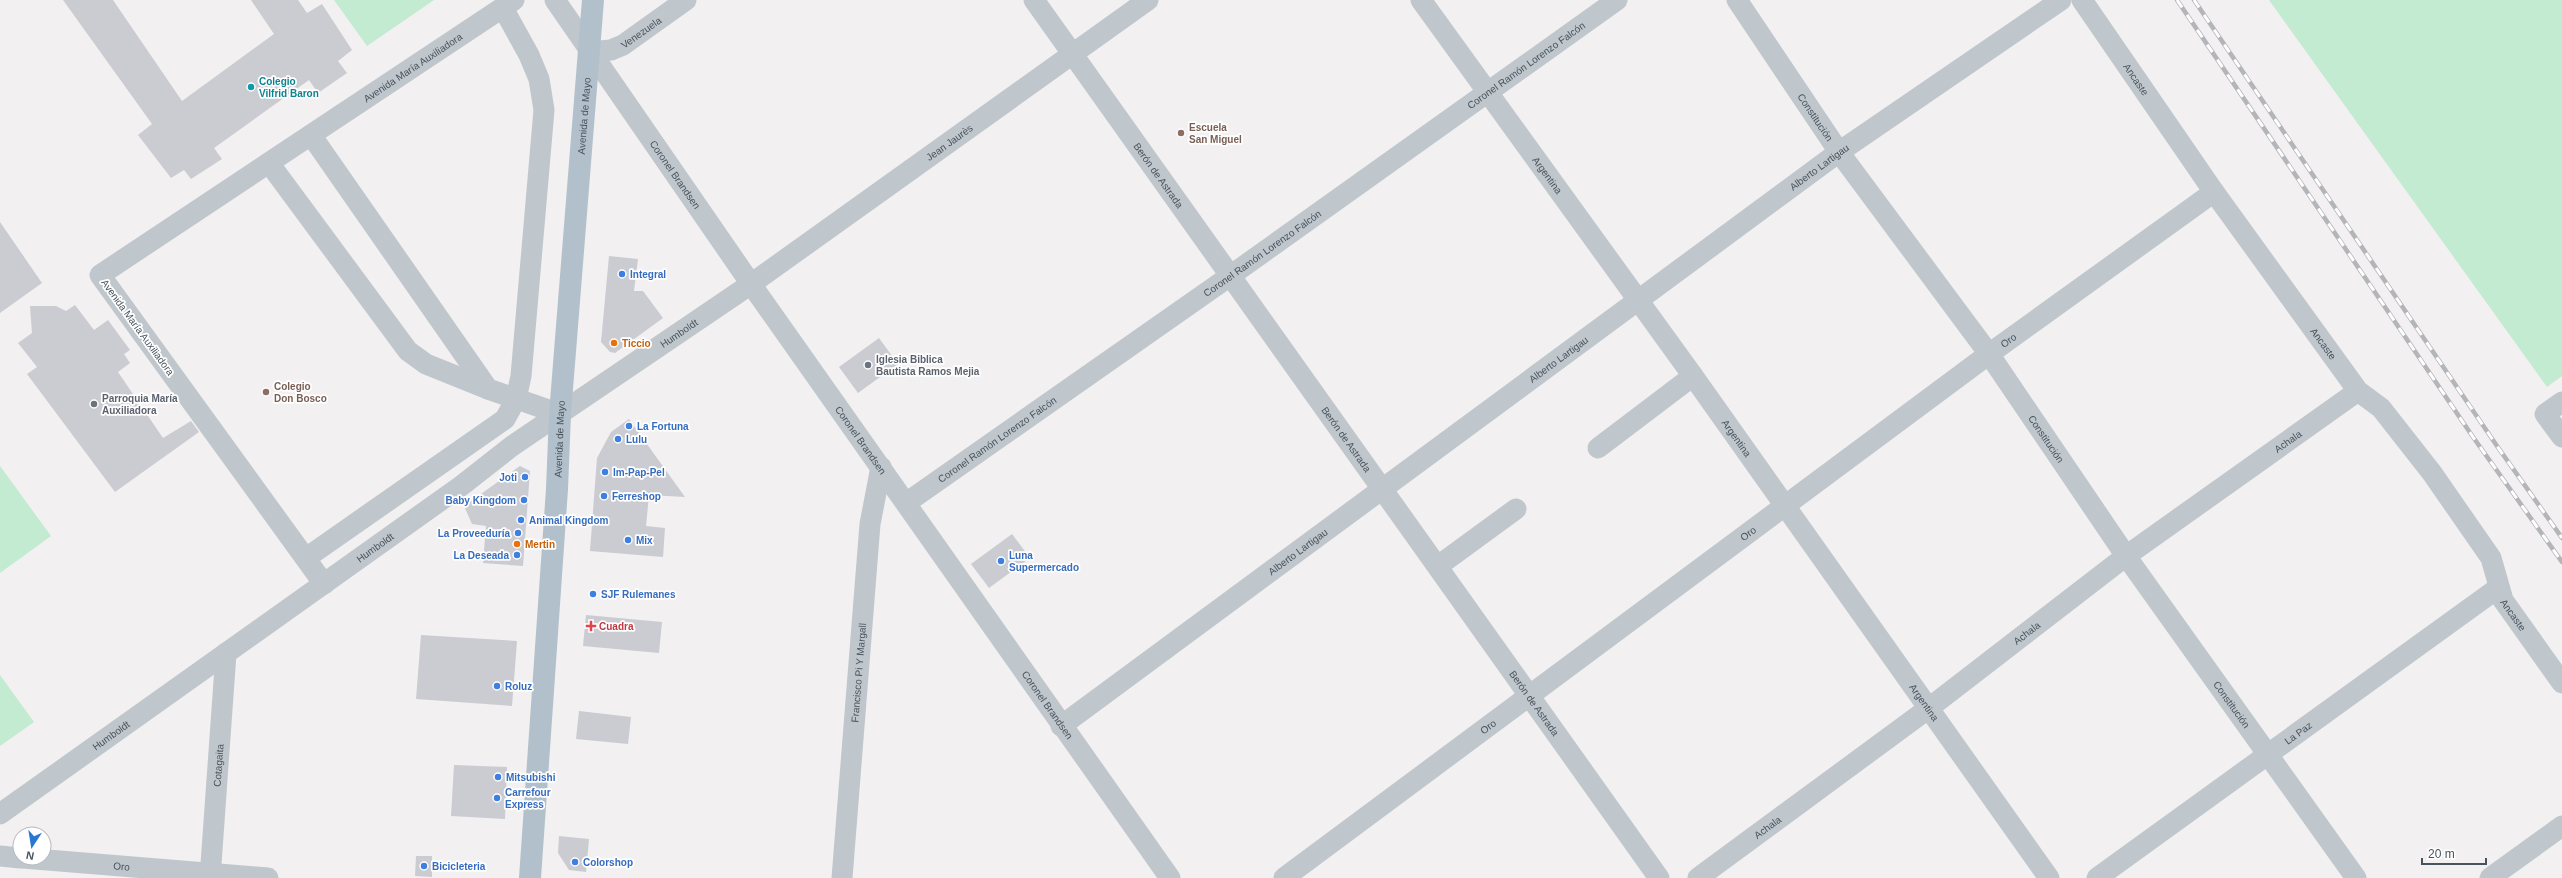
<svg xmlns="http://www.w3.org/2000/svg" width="2562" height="878" font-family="Arial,sans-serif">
  <rect width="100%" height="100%" fill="#f2f0f0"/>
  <!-- green -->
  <path fill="#c2ebd1" d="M334 0H434L367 46Z
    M2269 0H2562V376L2547 387Z
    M0 466 51 536 0 573Z
    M0 675 34 722 0 746Z"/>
  <!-- building -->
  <path fill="#caccd2" d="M63 0H113L182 101 274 34 251 0H298L307 13 322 4 352 50 338 61 347 73 318 93 309 80 214 148 222 159 191 179 184 170 171 178 138 135 152 124Z
    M0 222 42 283 0 313Z
    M609 256 638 259 634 291H643L663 318 615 353 610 352 601 342Z
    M75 305 94 330 108 320 130 350 124 354 130 363 118 372 163 438 191 421 199 432 115 492 27 374 37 367 18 343 32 333 30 306H56L66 311Z
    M879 338 898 364 858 393 839 367Z
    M629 419 685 497 649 495 646 526 665 528 663 557 590 551 597 458 611 432Z
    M520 466 530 471 523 566 483 563 486 526 472 524 464 506Z
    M1012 534 1030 558 989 588 971 564Z
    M586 615 662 622 659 653 583 646Z
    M421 635 517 641 512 706 416 699Z
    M579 711 631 717 628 744 576 739Z
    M454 765 507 767 505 819 451 816Z
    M559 836 589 839 586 872 569 870 558 853Z
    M416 856H432V877L415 876Z"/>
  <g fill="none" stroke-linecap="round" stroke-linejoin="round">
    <!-- minor -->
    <g stroke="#bfc7cd" stroke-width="21">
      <path id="s1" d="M555 0 751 284 1170 878"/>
      <path id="s2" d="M1034 0 1659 878"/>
      <path id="s3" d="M1421 0 1693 376 2049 878"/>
      <path id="s4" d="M1737 0 1839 152 1989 354 2126 556 2356 878"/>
      <path id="s5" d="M2082 0 2214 192 2358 391 2381 408 2432 473 2491 558 2503 600 2562 683"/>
      <path id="s6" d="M589 52 611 50 623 45 686 0"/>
      <path d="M311 135 488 389 560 414"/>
      <path d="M269 163 408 351 426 364 488 389"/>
      <path d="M2562 402 2545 414 2562 437"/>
      <path d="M1598 448 1693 376"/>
      <path id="s7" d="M906 503 1230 276 1617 0"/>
      <path d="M306 558 505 419 516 399 521 376 544 110 539 79 529 55 503 8"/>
      <path d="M1438 566 1516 509"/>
      <path id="s8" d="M324 584 100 275 514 0"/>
      <path id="s9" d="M1061 726 1839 152 2061 0"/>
      <path id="s10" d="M0 814 461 486 512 446 751 284 1148 0"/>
      <path d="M0 856 20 858"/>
      <path id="s11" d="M23 858 268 878"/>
      <path id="s12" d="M210 878 226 653"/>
      <path id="s13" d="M842 878 870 524 881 467"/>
      <path id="s14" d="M1284 878 1989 354 2214 192"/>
      <path id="s15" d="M1698 878 1929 708 2126 556 2358 391"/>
      <path id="s16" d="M2097 878 2498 588"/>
      <path d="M2490 878 2562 826"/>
    </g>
    <!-- major -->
    <path stroke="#b2c0cc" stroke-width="22" id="s17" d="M530 878 557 489 560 414 593 0"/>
    <!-- rail casing -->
    <g stroke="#b3b5b9" stroke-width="4.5">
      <path id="rail" d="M2177 0 2473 437 2562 562
        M2194 0 2497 446 2562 538"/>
    </g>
    <!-- rail -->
    <use href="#rail" stroke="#fff" stroke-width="3" stroke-dasharray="9" stroke-linecap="butt"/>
  </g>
  <!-- markers -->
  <circle fill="#0f9aa8" stroke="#fff" stroke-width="1.5" cx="251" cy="87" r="4"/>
  <g fill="#8d6e63" stroke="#fff" stroke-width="1.5">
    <circle cx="1181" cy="133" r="4"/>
    <circle cx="266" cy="392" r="4"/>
  </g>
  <g fill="#3f7fe0" stroke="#fff" stroke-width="1.5">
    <circle cx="622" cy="274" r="4"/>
    <circle cx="629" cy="426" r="4"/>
    <circle cx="618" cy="439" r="4"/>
    <circle cx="605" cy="472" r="4"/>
    <circle cx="525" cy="477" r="4"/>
    <circle cx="604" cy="496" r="4"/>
    <circle cx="524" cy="500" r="4"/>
    <circle cx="521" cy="520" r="4"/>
    <circle cx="518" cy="533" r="4"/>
    <circle cx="628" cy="540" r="4"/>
    <circle cx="517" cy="555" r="4"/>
    <circle cx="1001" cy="561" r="4"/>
    <circle cx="593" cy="594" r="4"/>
    <circle cx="497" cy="686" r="4"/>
    <circle cx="498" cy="777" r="4"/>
    <circle cx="497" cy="798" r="4"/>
    <circle cx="575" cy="862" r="4"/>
    <circle cx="424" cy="866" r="4"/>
  </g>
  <g fill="#e8710a" stroke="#fff" stroke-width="1.5">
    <circle cx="614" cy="343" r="4"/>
    <circle cx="517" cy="544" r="4"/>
  </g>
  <g fill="#6b7280" stroke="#fff" stroke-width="1.5">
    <circle cx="868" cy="365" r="4"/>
    <circle cx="94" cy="404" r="4"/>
  </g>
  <path fill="#e0444e" stroke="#fff" stroke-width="1.5" d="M589 620h4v4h4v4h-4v4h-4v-4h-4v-4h4z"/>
  <g text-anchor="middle" stroke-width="3.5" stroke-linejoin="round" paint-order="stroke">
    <!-- street labels -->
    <g font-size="10" fill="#49535c" stroke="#fff">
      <text dy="4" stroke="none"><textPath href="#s6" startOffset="57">Venezuela</textPath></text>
      <text dy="4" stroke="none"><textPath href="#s7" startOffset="759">Coronel Ramón Lorenzo Falcón</textPath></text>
      <text dy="4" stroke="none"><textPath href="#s8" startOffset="757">Avenida María Auxiliadora</textPath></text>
      <text dy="4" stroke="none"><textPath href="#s5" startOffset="96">Ancaste</textPath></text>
      <text dy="4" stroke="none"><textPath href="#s17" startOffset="764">Avenida de Mayo</textPath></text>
      <text dy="4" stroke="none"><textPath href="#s4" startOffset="141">Constitución</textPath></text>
      <text dy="4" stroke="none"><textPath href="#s10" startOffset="1163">Jean Jaurès</textPath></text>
      <text dy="4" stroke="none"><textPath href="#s9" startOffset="942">Alberto Lartigau</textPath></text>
      <text dy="4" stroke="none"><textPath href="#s1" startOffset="212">Coronel Brandsen</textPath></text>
      <text dy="4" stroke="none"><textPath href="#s2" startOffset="215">Berón de Astrada</textPath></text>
      <text dy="4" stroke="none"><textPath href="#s3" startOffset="216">Argentina</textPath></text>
      <text dy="4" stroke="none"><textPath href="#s7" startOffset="435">Coronel Ramón Lorenzo Falcón</textPath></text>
      <text transform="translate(138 327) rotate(54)" y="4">Avenida María Auxiliadora</text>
      <text dy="4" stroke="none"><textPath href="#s10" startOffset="832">Humboldt</textPath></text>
      <text dy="4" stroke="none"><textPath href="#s14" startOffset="902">Oro</textPath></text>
      <text dy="4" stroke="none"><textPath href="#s5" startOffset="420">Ancaste</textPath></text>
      <text dy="4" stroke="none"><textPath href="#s9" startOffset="618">Alberto Lartigau</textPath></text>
      <text dy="4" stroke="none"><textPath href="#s2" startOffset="539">Berón de Astrada</textPath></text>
      <text dy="4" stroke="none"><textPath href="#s3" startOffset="540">Argentina</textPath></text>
      <text dy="4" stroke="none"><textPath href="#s17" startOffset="440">Avenida de Mayo</textPath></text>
      <text dy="4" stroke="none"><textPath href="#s7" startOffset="111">Coronel Ramón Lorenzo Falcón</textPath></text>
      <text dy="4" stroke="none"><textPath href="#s4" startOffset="537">Constitución</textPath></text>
      <text dy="4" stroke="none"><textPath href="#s1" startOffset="536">Coronel Brandsen</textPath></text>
      <text dy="4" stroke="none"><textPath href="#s15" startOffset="734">Achala</textPath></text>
      <text dy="4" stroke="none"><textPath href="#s14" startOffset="578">Oro</textPath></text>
      <text dy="4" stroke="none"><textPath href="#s10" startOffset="460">Humboldt</textPath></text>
      <text dy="4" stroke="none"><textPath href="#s9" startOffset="294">Alberto Lartigau</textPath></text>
      <text dy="4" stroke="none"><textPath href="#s5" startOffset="755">Ancaste</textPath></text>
      <text dy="4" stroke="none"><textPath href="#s15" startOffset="410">Achala</textPath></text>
      <text dy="4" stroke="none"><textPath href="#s13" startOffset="206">Francisco Pi Y Margall</textPath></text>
      <text dy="4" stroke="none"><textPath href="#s2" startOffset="863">Berón de Astrada</textPath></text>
      <text dy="4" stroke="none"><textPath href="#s3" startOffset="864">Argentina</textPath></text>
      <text dy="4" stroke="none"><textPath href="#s4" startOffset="861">Constitución</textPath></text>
      <text dy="4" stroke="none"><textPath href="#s1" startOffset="860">Coronel Brandsen</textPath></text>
      <text dy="4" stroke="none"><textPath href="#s14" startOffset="254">Oro</textPath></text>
      <text dy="4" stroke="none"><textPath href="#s16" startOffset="248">La Paz</textPath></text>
      <text dy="4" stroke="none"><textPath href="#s10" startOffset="136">Humboldt</textPath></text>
      <text dy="4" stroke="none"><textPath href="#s12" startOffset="113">Cotagaita</textPath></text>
      <text dy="4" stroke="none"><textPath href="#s15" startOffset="86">Achala</textPath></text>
      <text dy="4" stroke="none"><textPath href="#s11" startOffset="99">Oro</textPath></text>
    </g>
    <!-- culture labels -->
    <g font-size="10" font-weight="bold" fill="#0d838f" stroke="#fff" text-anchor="start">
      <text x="259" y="85">Colegio<tspan x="259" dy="12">Vilfrid Baron</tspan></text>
    </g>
    <!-- education labels -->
    <g font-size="10" font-weight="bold" fill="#785e54" stroke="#fff" text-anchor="start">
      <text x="1189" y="131">Escuela<tspan x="1189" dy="12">San Miguel</tspan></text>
      <text x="274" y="390">Colegio<tspan x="274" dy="12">Don Bosco</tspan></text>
    </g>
    <!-- shop labels -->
    <g font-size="10" font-weight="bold" fill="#366cbe" stroke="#fff" text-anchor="start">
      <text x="630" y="278">Integral</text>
      <text x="637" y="430">La Fortuna</text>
      <text x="626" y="443">Lulu</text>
      <text x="613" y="476">Im-Pap-Pel</text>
      <text x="517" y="481" text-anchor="end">Joti</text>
      <text x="612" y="500">Ferreshop</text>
      <text x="516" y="504" text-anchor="end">Baby Kingdom</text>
      <text x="529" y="524">Animal Kingdom</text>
      <text x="510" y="537" text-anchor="end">La Proveeduría</text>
      <text x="636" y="544">Mix</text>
      <text x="509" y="559" text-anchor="end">La Deseada</text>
      <text x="1009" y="559">Luna<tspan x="1009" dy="12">Supermercado</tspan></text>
      <text x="601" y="598">SJF Rulemanes</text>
      <text x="505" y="690">Roluz</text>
      <text x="506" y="781">Mitsubishi</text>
      <text x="505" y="796">Carrefour<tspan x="505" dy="12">Express</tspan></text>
      <text x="583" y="866">Colorshop</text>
      <text x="432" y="870">Bicicleteria</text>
    </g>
    <!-- food labels -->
    <g font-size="10" font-weight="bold" fill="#c56008" stroke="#fff" text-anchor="start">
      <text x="622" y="347">Ticcio</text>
      <text x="525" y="548">Mertin</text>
    </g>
    <!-- worship labels -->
    <g font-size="10" font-weight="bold" fill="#5b616d" stroke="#fff" text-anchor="start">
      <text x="876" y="363">Iglesia Biblica<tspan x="876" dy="12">Bautista Ramos Mejia</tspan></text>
      <text x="102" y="402">Parroquia María<tspan x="102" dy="12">Auxiliadora</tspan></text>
    </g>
    <!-- health labels -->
    <g font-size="10" font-weight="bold" fill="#be3a42" stroke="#fff" text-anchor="start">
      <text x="599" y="630">Cuadra</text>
    </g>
  </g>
  <!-- north arrow -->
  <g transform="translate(32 846) rotate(192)"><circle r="19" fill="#ffffff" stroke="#b6babe"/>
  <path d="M0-3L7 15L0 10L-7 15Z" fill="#2977d3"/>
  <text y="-6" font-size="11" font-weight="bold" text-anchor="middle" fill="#49535c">N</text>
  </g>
  <!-- scale -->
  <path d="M2422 858v6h64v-6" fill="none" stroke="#49535c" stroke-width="2"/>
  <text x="2428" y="858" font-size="12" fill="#49535c" stroke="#ffffff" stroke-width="3" paint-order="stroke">20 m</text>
</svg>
